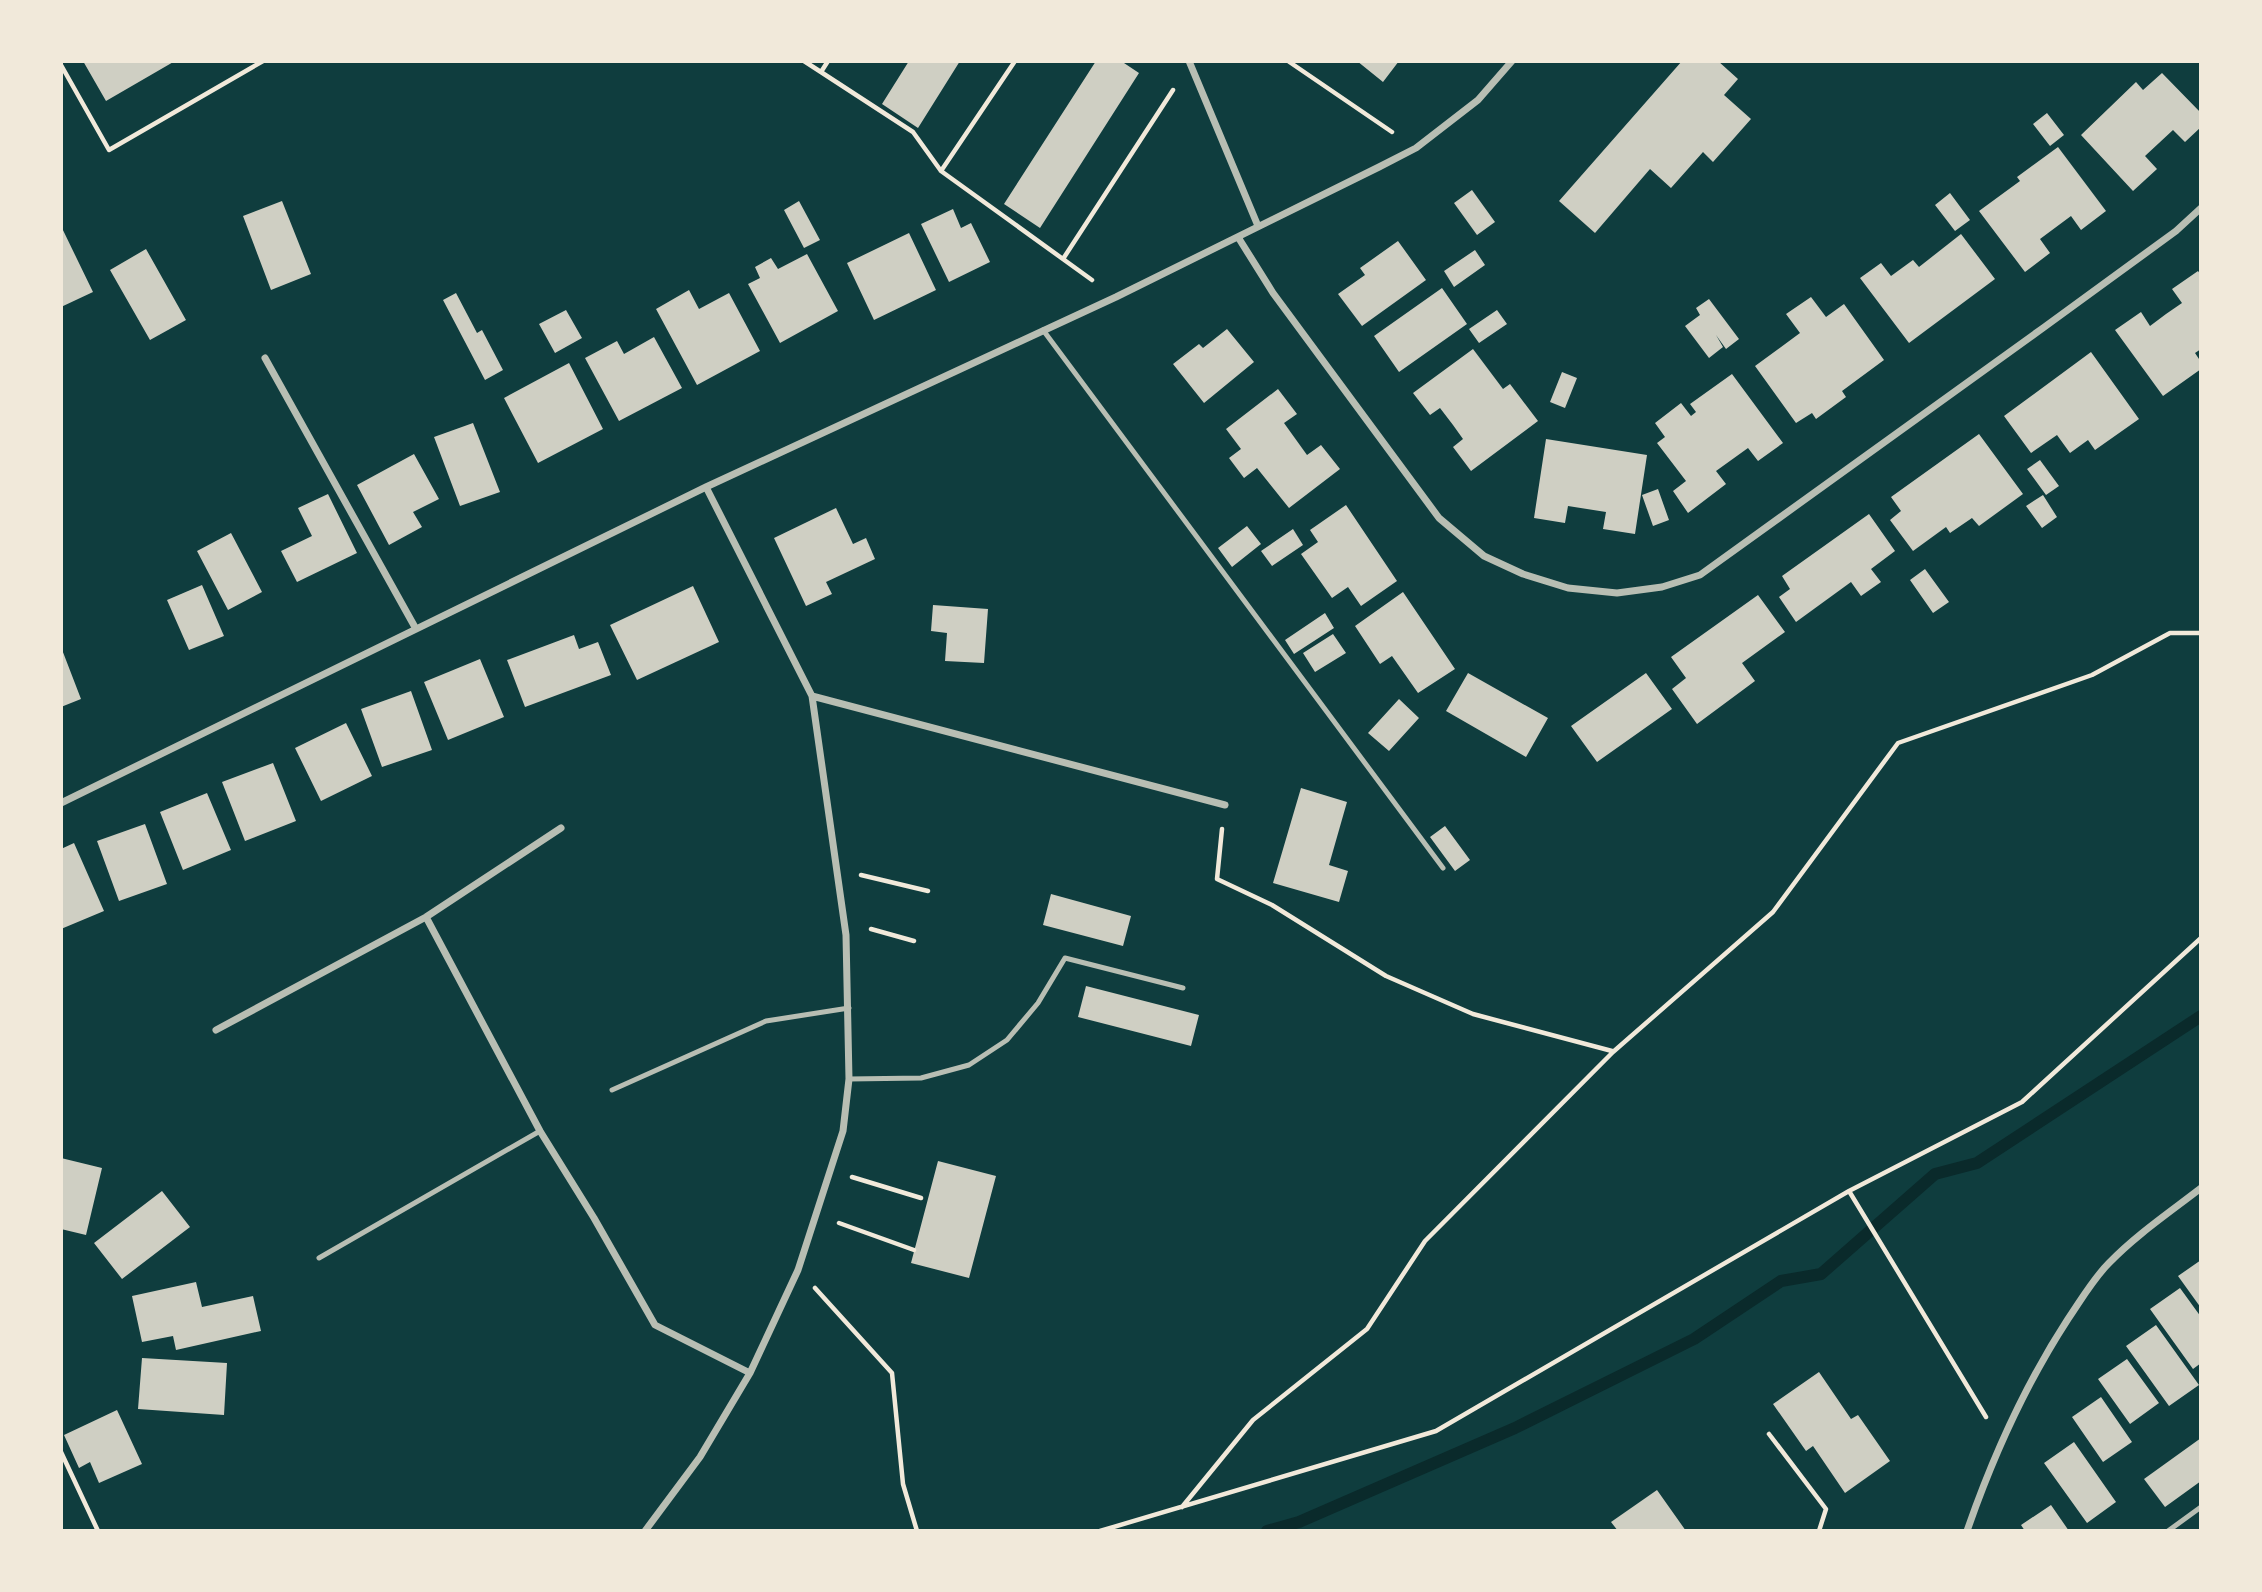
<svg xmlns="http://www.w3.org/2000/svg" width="2262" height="1592" font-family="'Titillium Web',sans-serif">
  <rect width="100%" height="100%" fill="#0f3d3e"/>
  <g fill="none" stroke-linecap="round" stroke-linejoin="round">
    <!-- stream -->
    <path stroke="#0a2a2b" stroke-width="12" d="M1267 1531 1299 1522 1515 1428 1694 1339 1781 1281 1821 1274 1935 1174 1977 1163 2201 1016"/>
  </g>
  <!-- building -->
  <path fill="#cfcfc3" d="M83 61H175L106 101Z
    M909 61H960L918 128 882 104Z
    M1096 61H1121L1139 73 1040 228 1004 204Z
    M1357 61H1399L1383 82Z
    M1682 61H1718L1738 79 1724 95 1751 119 1713 162 1703 152 1671 188 1650 169 1595 233 1559 201Z
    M2162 73 2201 113V127L2185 142 2173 130 2145 156 2157 169 2133 191 2081 135 2136 82 2143 90Z
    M2047 113 2064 135 2050 146 2033 124Z
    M2058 147 2106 211 2081 230 2071 216 2040 239 2050 253 2025 272 1979 211 2020 181 2017 177Z
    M1472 190 1495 222 1477 235 1454 203Z
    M1950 193 1970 220 1955 231 1935 205Z
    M282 201 311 274 271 290 243 216Z
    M799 201 820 240 804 248 784 210Z
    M953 209 961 228 971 223 990 262 949 282 921 224Z
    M61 226 93 292 61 307Z
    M909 233 936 290 874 320 847 263Z
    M1961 234 1995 279 1909 343 1860 278 1881 263 1891 276 1913 260 1919 267Z
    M1398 241 1426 280 1362 326 1338 294 1365 275 1360 268Z
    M146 249 186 320 150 340 110 270Z
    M1475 250 1485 265 1454 287 1444 271Z
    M807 254 838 311 780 343 748 284 760 278 755 267 771 258 778 269Z
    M2198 271 2201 275V349L2195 353 2201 362V369L2163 396 2115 330 2141 312 2150 326 2166 314 2182 303 2172 289Z
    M1442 288 1467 324 1399 372 1374 336Z
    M689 290 699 309 729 293 760 351 697 385 656 309Z
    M456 293 477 333 482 330 503 370 485 380 443 300Z
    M1811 297 1826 317 1844 304 1884 360 1842 391 1846 397 1816 419 1812 413 1796 423 1755 366 1800 333 1786 314Z
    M1709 299 1739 339 1726 349 1716 335 1723 347 1709 358 1685 326 1700 315 1696 308Z
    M566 310 582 338 555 353 539 324Z
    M1497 310 1507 324 1479 343 1469 329Z
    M1227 329 1254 362 1204 403 1173 364 1199 344 1203 348Z
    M654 337 682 388 619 421 585 358 617 341 624 354Z
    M1473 349 1503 389 1510 384 1538 421 1471 471 1453 447 1463 439 1453 425 1440 408 1430 415 1413 393Z
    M2091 352 2139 419 2095 450 2088 440 2070 453 2057 435 2031 453 2004 416Z
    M569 363 603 429 538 463 504 398Z
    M1562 372 1577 378 1565 408 1550 402Z
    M1732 374 1783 443 1758 461 1748 448 1716 471 1726 484 1688 513 1673 491 1686 481 1657 443 1665 437 1655 423 1681 403 1691 416 1696 412 1690 404Z
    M1278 389 1297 414 1284 423 1307 455 1321 445 1340 469 1289 508 1257 468 1244 478 1229 458 1241 449 1226 429Z
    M473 423 500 492 460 506 434 437Z
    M1979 434 2023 494 1979 526 1972 518 1950 533 1946 527 1913 551 1890 520 1901 511 1891 497Z
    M1546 439 1647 455 1635 534 1603 529 1606 512 1568 506 1565 523 1534 518Z
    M414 454 439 499 413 512 422 527 389 545 357 485Z
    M2040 460 2059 486 2046 495 2027 469Z
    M1658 489 1669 520 1653 526 1642 495Z
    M328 494 357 553 297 582 281 551 312 536 298 508Z
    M2043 495 2057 517 2042 528 2026 506Z
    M1346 505 1397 581 1361 606 1348 587 1332 598 1301 554 1318 542 1310 530Z
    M836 508 853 544 866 538 875 559 826 582 832 594 806 606 774 538Z
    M1869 514 1895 551 1871 569 1881 582 1861 596 1851 582 1796 622 1779 597 1790 589 1782 576Z
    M1247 526 1261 544 1232 567 1218 548Z
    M1293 529 1303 545 1272 566 1261 551Z
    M231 533 262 592 228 610 197 551Z
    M1925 569 1949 602 1933 613 1910 580Z
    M202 585 224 636 189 650 167 600Z
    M693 586 719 642 637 680 610 625Z
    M1403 592 1455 669 1418 693 1392 656 1380 664 1355 626Z
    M1758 595 1785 632 1742 663 1755 681 1697 724 1672 689 1686 678 1671 657Z
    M933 605 988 609 984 663 945 661 947 633 931 631Z
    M1325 613 1334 628 1294 654 1285 640Z
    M1333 634 1346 653 1315 672 1303 653Z
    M574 635 579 649 598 642 611 675 525 707 507 660Z
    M61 647 81 699 61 707Z
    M480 659 504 717 448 740 424 682Z
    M1468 673 1548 718 1526 757 1446 711Z
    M1646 673 1672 709 1597 762 1571 726Z
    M411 691 432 750 382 767 361 709Z
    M1399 699 1419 718 1389 751 1368 733Z
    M346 723 372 776 321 801 295 748Z
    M273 763 296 821 245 841 222 782Z
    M1301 788 1347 802 1329 865 1348 871 1339 902 1273 883Z
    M207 793 231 850 183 870 160 812Z
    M145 824 167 884 119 901 97 841Z
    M1445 826 1470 860 1455 871 1430 837Z
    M74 843 104 911 61 929V849Z
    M1051 894 1131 916 1123 946 1043 925Z
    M1086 986 1199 1015 1191 1046 1078 1017Z
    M61 1158 102 1168 86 1235 61 1229Z
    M938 1161 996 1176 969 1278 911 1263Z
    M162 1191 190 1227 122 1279 94 1243Z
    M2201 1260V1308L2178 1276Z
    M196 1282 202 1307 253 1296 261 1331 176 1350 173 1336 142 1342 132 1296Z
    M2180 1288 2201 1317V1363L2193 1369 2150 1309Z
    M2156 1325 2199 1385 2169 1406 2126 1346Z
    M142 1358 227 1363 224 1415 138 1409Z
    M2127 1359 2159 1403 2130 1424 2098 1379Z
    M1819 1372 1851 1419 1858 1415 1890 1461 1845 1493 1813 1446 1806 1451 1773 1404Z
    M2101 1397 2132 1442 2103 1462 2072 1417Z
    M117 1410 142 1464 99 1483 90 1462 79 1468 64 1435Z
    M2201 1438V1481L2165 1507 2144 1479Z
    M2074 1442 2116 1502 2087 1523 2044 1463Z
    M1657 1490 1686 1531H1618L1611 1522Z
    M2051 1505 2069 1531H2025L2021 1525Z"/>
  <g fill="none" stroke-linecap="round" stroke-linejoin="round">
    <!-- path -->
    <path stroke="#f1e9da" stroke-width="4.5" d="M804 61 913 132 941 171 1092 280
      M1288 61 1392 132
      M61 65 109 150 263 61
      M821 72 828 61
      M941 171 1015 61
      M1063 259 1173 90
      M1222 829 1217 879 1272 905 1386 976 1473 1014 1612 1051
      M861 875 928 891
      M871 929 914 941
      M852 1177 921 1198
      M1849 1191 1986 1417
      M839 1223 914 1250
      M815 1288 892 1373 903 1484 917 1531
      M1769 1434 1826 1509 1819 1531
      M61 1452 98 1531
      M1182 1507 1253 1420 1367 1329 1425 1241 1613 1052 1773 912 1898 743 2092 675 2170 633H2201
      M1100 1531 1436 1431 1849 1191 2022 1102 2201 938"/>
    <!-- service -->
    <path stroke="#b8beb3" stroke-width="5" d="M1043 330 1443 868
      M849 1079 921 1078 969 1065 1007 1040 1038 1003 1065 958 1183 988
      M612 1090 766 1021 849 1008
      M319 1258 540 1131
      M2168 1531 2201 1507"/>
    <!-- minor -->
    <path stroke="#b8beb3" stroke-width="7" d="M1189 61 1258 226
      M1238 237 1273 293 1439 518 1484 556 1523 574 1568 588 1617 593 1662 587 1700 575 2043 328 2176 231 2201 208
      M265 358 416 629
      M812 696 1225 805
      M61 803 706 487 1116 297 1379 167 1416 148 1478 100 1512 61
      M426 917 540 1131 594 1218 655 1325 750 1373
      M216 1030 426 917 561 828
      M645 1531 700 1457 750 1373 798 1270 843 1131 849 1079 846 935 812 696 706 487
      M1967 1531C1993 1456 2025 1385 2068 1319 2081 1300 2093 1279 2109 1263 2136 1235 2170 1212 2201 1188"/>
  </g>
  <!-- border -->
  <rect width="2262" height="1592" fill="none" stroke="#f1e9da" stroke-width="126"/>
</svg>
